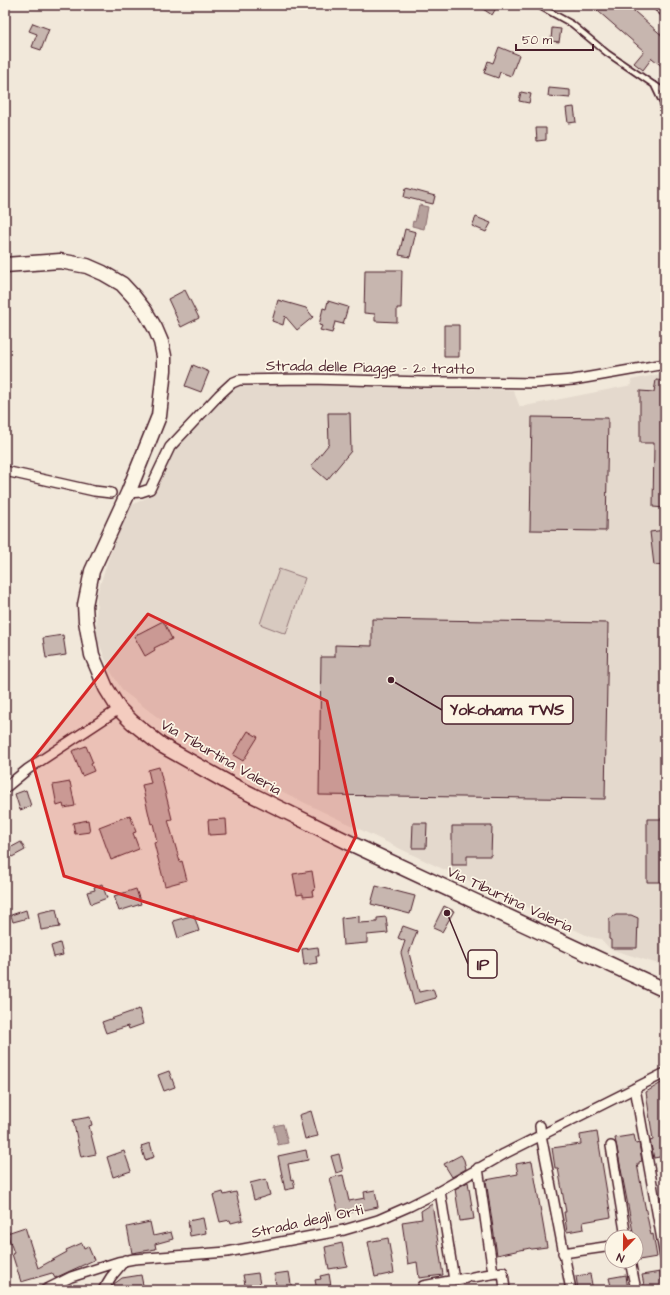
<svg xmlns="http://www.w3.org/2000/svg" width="670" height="1295" font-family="'Architects Daughter',sans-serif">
  <rect width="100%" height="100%" fill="#f1e8da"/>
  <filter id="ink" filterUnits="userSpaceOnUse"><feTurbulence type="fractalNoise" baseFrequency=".025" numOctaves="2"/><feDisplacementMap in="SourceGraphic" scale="8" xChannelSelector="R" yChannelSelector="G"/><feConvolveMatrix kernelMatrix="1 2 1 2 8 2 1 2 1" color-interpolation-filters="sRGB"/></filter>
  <g filter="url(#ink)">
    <!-- built -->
    <path fill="#e4d9cd" d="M665 373V966L610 949 601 939 590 937 515 901 434 865 311 806 228 764 169 726 123 691 109 669 96 635 97 594 109 557 130 506 146 498 151 494 175 447 228 392 239 384H342L513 390 520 407 632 385 631 380Z"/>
    <!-- green -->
    <path fill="#d8cac0" stroke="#917476" d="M279 569 305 578 286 634 260 624Z"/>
    <!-- water -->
    <path fill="#b6a19c" stroke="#8b6d6f" d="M419 205 428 207 424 229 412 226 413 221 415 222Z
      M283 1124 288 1143 278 1145 274 1126Z"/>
    <!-- building -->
    <path fill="#c7b6af" stroke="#4a1f2b" d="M477 5H498L492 15Z
      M591 5H627L665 38V69L652 58 643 70 634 63 644 51Z
      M33 23 49 29 41 50 32 47 37 34 29 31Z
      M552 28 561 29 559 42 551 41Z
      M499 47 519 55 511 76 500 72 498 78 484 73 488 61 493 63Z
      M549 88 570 90V98L548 96Z
      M521 92 531 94 529 103 519 101Z
      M574 107 576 122 568 123 566 108Z
      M536 128H546V140L537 141Z
      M406 188 435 196 433 204 404 197Z
      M476 217 491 223 486 232 472 226Z
      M405 229 416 232 410 257 399 255Z
      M365 270H402L401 308H397V322L375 321V314L364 313Z
      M185 290 199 318 181 327 168 299Z
      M278 300 306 308 313 317 297 330 285 316 283 325 272 321Z
      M328 301 348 307 343 324 335 322 332 333 320 330 322 326 319 325 323 308 326 309Z
      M444 325H459V357H444Z
      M193 365 209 372 201 392 185 386Z
      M656 380 665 381V508L653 507 654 443H640V391L654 392Z
      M328 413H350L351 451 327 480 311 466 329 444Z
      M532 417 608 418 606 531 530 530Z
      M665 530V564L654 565 650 532Z
      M372 619 608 623 605 799 319 795 321 657H335V645L372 646Z
      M163 621 172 639 154 648 155 650 145 656 134 636Z
      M63 635 66 655 46 658 43 638Z
      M248 731 258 737 243 761 233 755Z
      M86 746 93 763 91 764 94 771 82 776 72 751Z
      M159 767 172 819 168 820 180 862 182 861 187 880 165 886 154 843 157 842 153 823 151 824 142 785 151 783 148 770Z
      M70 782 75 806 64 808 63 804 57 806 53 785Z
      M26 790 31 806 20 810 15 794Z
      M130 815 136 832 133 833 139 849 111 860 99 827Z
      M226 819 227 834 209 835 208 820Z
      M647 819H665V882H647Z
      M88 820 90 832 75 834 73 823Z
      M413 823H427L426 848H412Z
      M452 826H492L491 856H467V865H452Z
      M21 842 25 850 12 857 8 849Z
      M312 871 315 890 312 891 313 896 303 897V894L297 895 293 874Z
      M102 884 107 898 91 904 87 892 95 890 94 887Z
      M376 886 415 896 410 914 371 904Z
      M136 889 141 904 119 911 114 896Z
      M444 906 454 911 442 932 433 928Z
      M56 909 60 927 41 930 38 913Z
      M26 910 28 918 13 922 11 915Z
      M194 915 199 931 178 938 173 921Z
      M616 915H631L638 918 637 948H611V940L609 939V919Z
      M359 916V923L377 922V918L386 917 388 933 367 935V943L343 945 341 918Z
      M403 926 417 931 409 953 419 992 433 989 436 998 414 1004 401 953 405 941 398 938Z
      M60 943 63 955 54 957 51 946Z
      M318 947 319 956H316L317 963 304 965 302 949Z
      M139 1009 143 1024 129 1029 128 1026 106 1033 102 1022Z
      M169 1071 175 1087 164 1091 158 1075Z
      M663 1082 665 1095V1156L654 1158 650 1141 653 1140 646 1092Z
      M311 1111 318 1136 305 1139 299 1115Z
      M90 1117 92 1125 89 1126 96 1154 81 1157 73 1120Z
      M597 1132 611 1217 583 1222 584 1229 567 1232 564 1212H566L558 1168H555L552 1148 581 1144 580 1135Z
      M634 1135 636 1144 639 1143 642 1161 639 1162V1164H637L645 1206 651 1235 653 1234 657 1257 639 1260 636 1237H634L615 1138Z
      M150 1143 154 1157 145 1160 141 1146Z
      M306 1150 308 1160 288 1164 291 1180 293 1179 295 1188 285 1190 278 1156Z
      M124 1151 131 1171 113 1177 107 1157Z
      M339 1154 343 1171 336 1173 331 1156Z
      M461 1155 464 1160 466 1169 452 1177 444 1164Z
      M532 1161 547 1247 531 1249 530 1248 497 1255 486 1180 518 1174 516 1164Z
      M343 1175 349 1201 365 1198 364 1192 375 1190 378 1207 364 1210V1209L339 1215 330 1178Z
      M266 1179 270 1195 254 1200 250 1183Z
      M468 1182 474 1219 460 1221 455 1189Z
      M223 1192 224 1195 236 1192 243 1220 231 1223 230 1220 220 1222 213 1195Z
      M432 1204 443 1275 419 1278 417 1262 408 1264 402 1222 422 1219 421 1211Z
      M203 1218 206 1233 190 1236 188 1221Z
      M150 1222 153 1236 171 1232 173 1239 155 1244 156 1249 132 1253 127 1227Z
      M25 1227 38 1268 67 1252 66 1250 82 1243 84 1248 88 1246 94 1260 55 1278 52 1273 21 1282 12 1254 14 1253 7 1233Z
      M388 1238 394 1273 375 1277 368 1242Z
      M342 1243 347 1266 329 1269 325 1247Z
      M289 1272 292 1290H277L274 1274Z
      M660 1272 663 1290H645L642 1275Z
      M258 1273 261 1290H246L243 1275Z
      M329 1274 331 1286 326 1287V1290H317L315 1280 321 1279 320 1276Z
      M590 1274 593 1290H578L576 1276Z
      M141 1275 144 1290H118L114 1284 122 1278Z
      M626 1275 628 1290H612L609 1278Z"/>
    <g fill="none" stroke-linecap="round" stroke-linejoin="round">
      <!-- service casing -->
      <g stroke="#4a1f2b" stroke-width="8">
        <path id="service" d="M540 5 541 7 572 24 607 53 654 85 665 108
          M655 85 665 92"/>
      </g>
      <!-- minor casing -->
      <g stroke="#4a1f2b" stroke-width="12">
        <path id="minor" d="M657 5 665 12
          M5 471 94 491 111 493
          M128 493 141 492 150 489 170 447 219 395 232 383 239 380 310 379 426 382H473L535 383 573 380 665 364
          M5 788 28 769 119 709
          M635 1088 665 1257
          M540 1126 541 1135 571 1290
          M611 1146 626 1237
          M478 1168 493 1273
          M440 1191 454 1280
          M563 1253 612 1246
          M630 1261 636 1290
          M473 1277 503 1272 505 1290
          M423 1286 466 1278
          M45 1290 71 1277 118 1262 134 1259 227 1252 344 1230 378 1220 410 1206 440 1191 504 1154 665 1073
          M103 1290 111 1277 125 1260"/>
      </g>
      <!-- primary casing -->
      <g stroke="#4a1f2b" stroke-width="17">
        <path id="primary" d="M5 265 60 261 87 266 103 273 122 284 134 297 145 311 155 328 161 342 164 356V370L159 416 128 493 92 571 85 605 86 621 92 655 106 688 119 709 132 722 161 745 234 786 352 844 665 990"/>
      </g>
      <!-- service -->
      <use href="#service" stroke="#fcf5e5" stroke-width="4.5"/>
      <!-- minor -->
      <use href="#minor" stroke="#fcf5e5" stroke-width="9"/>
      <!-- primary -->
      <use href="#primary" stroke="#fcf5e5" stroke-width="14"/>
    </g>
  </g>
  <!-- marked area -->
  <path fill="#d62828" fill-opacity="0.2" stroke="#d62828" stroke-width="3" stroke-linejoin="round" d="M148 614 327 701 356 836 298 951 64 876 32 760Z"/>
  <g text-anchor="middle" stroke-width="3.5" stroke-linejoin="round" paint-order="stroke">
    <!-- street labels -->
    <g font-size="15" fill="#4a1f2b" stroke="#fcf5e5">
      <text transform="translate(370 367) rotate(1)" y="5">Strada delle Piagge – 2º tratto</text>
      <text transform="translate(221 757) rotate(30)" y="5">Via Tiburtina Valeria</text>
      <text transform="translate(510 899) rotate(25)" y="5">Via Tiburtina Valeria</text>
      <text transform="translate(307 1221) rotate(-12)" y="5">Strada degli Orti</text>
    </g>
  </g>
  <!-- callouts -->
  <path fill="none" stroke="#4a1f2b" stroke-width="1.5" d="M391 680L442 710M447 913L468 964"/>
  <g fill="#4a1f2b" stroke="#fcf5e5" stroke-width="1.5">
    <circle cx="391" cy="680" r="4"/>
    <circle cx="447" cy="913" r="4"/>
  </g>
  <g fill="#fcf5e5" stroke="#4a1f2b" stroke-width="1.5">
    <rect x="442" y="696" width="131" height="28" rx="4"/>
    <rect x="468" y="950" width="29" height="28" rx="4"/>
  </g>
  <g font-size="16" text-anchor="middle" font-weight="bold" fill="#4a1f2b">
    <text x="507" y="715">Yokohama TWS</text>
    <text x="483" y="970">IP</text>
  </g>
  <!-- margin -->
  <rect width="670" height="1295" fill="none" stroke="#fcf5e5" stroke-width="20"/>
  <rect x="10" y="10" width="650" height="1275" fill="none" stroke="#4a1f2b" stroke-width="1.5" filter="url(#ink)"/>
  <!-- north arrow -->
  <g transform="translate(624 1249) rotate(202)"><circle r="19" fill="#fcf5e5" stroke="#b59f9b"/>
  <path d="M0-3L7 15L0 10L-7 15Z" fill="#c8321e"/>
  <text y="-6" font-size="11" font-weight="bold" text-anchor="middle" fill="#4a1f2b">N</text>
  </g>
  <!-- scale -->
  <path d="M516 44v6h77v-6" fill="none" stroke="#4a1f2b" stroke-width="2"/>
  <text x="522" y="44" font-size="12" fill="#4a1f2b" stroke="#fcf5e5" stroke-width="3" paint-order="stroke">50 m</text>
</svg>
